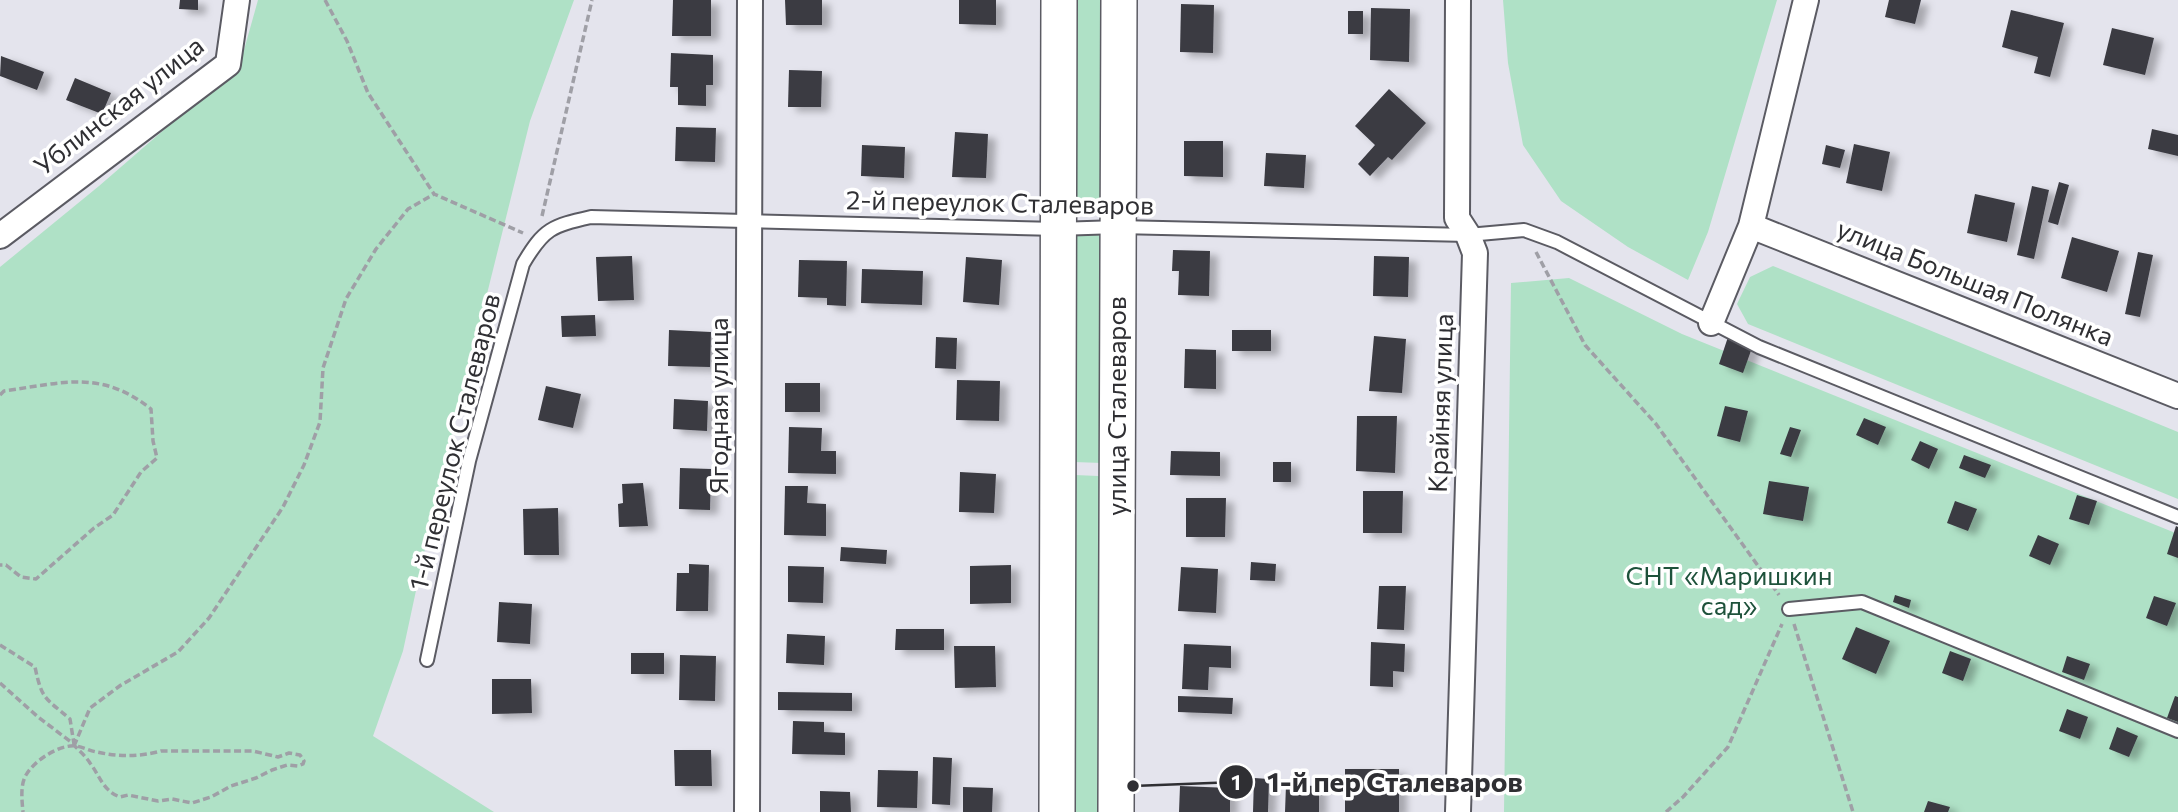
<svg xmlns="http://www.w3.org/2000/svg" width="2178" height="812" font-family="Commissioner,sans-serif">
  <defs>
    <filter id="shadow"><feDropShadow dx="8" dy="4.5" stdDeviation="3.5" flood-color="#0004"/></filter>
  </defs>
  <rect width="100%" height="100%" fill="#e4e4ed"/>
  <!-- green -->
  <path fill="#afe1c6" d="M258 0H574L530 121 434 507 403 651 373 736 494 812H0V267L99 186 181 115 242 57Z
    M1069 0H1111L1110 202 1099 215 1083 216 1068 201Z
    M1503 0H1777L1708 232 1688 280 1628 247 1561 201 1523 145 1508 63Z
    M1098 234 1109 254 1102 463 1074 462 1067 252 1078 235Z
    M1773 266 2178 432V499L1748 324 1737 304 1750 277Z
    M1569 278 1682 334 2178 534V812H1504L1511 283Z
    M1075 475 1098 476 1107 483 1106 812H1066Z"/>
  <!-- building -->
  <path fill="#3b3b42" filter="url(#shadow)" d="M180 0H198V10L179 9Z
    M673 0H711V36H672Z
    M785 0H822V25H786Z
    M959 0H996V25L959 24Z
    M1889 0H1921L1915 24 1885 17Z
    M1181 4 1214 5 1213 53 1180 52Z
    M1371 8 1410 9 1409 62 1370 60Z
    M2011 10 2064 23 2050 77 2034 73 2038 57 2002 47Z
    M1348 11H1363V34H1348Z
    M2112 28 2154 38 2145 75 2103 65Z
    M671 53 713 55V85H706V106L678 105V87H670Z
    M1 56 44 72 37 90 0 76Z
    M789 70 822 71 821 107H788Z
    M75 78 111 93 102 114 66 100Z
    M1389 89 1426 123 1392 160 1388 157 1370 176 1358 164 1375 145 1355 126Z
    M676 127 716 128 715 162 675 161Z
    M2152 129 2178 135V156L2148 149Z
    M955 132 988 134 986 178 952 177Z
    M1184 141H1223V177L1184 176Z
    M1854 144 1890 152 1882 191 1846 183Z
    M862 145 905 147 904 178 861 176Z
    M1826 145 1845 150 1840 168 1822 164Z
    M1266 153 1306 155 1304 188 1264 186Z
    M2059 182 2069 185 2058 225 2048 222Z
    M2032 186 2049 190 2034 259 2017 255Z
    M1975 194 2015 203 2007 242 1967 233Z
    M2072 237 2119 251 2107 292 2061 278Z
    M1173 250 1210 251 1209 296 1178 295 1179 271H1172Z
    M2138 252 2153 255 2140 317 2125 314Z
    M632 256 634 300 598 301 596 257Z
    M1374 256 1409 257 1408 297 1373 296Z
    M966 257 1002 260 999 305 963 302Z
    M799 260 847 261 846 306 827 305V298L798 297Z
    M862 269 923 271 922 305 861 303Z
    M595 315 596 336 562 337 561 316Z
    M669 330 711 332 710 367 668 366Z
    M1232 330H1271V351H1232Z
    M1374 336 1406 339 1402 393 1369 391Z
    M936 337 957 338 956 369 935 368Z
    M1728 337 1753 345 1743 373 1719 364Z
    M1185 349 1216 350V389L1184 388Z
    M957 380 1000 381 999 421 956 420Z
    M785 383H820V412H785Z
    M546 386 581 394 573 428 538 420Z
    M674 399 708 401 707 431 673 429Z
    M1725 406 1748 411 1740 442 1717 436Z
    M1357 416H1397L1395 473 1356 471Z
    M1864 418 1886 427 1878 445 1856 435Z
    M789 427 822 428 821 451H836V474L788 473Z
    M1790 427 1801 430 1791 457 1780 454Z
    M1920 441 1938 449 1929 469 1911 460Z
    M1171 451 1220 452V476L1170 475Z
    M1964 455 1991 465 1985 478 1959 468Z
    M1273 462H1291V482H1273Z
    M680 468 711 469 710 510 679 509Z
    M960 472 996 474 994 513 959 512Z
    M1769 481 1809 487 1803 521 1763 514Z
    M643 483 648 526 619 527 618 504 623 503 622 484Z
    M785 486H808L807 503 826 504V536L784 535Z
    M1363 491H1403L1402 533H1363Z
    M2077 495 2097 501 2089 525 2069 519Z
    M1186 498H1226L1225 537H1186Z
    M1955 501 1977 509 1968 531 1947 523Z
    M558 508 559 555H524L523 509Z
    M2176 526 2178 527V558L2167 554Z
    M2038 535 2059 544 2050 565 2029 556Z
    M841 547 887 550 886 564 840 561Z
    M1251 562 1276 564 1275 581 1250 580Z
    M689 564 709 565 708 611H676L677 573H689Z
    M1011 565V603L970 604V566Z
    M788 566 824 567 823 603 788 602Z
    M1181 567 1218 569 1216 613 1178 611Z
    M1379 586H1406L1404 630 1377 629Z
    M1895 595 1911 600 1909 608 1893 602Z
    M2154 596 2176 603 2167 626 2146 618Z
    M499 602 532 604 530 644 497 642Z
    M1856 627 1890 641 1876 674 1842 659Z
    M896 629H944V650H895Z
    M787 634 825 636 824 665 786 663Z
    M1371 642 1405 644 1404 672 1393 671V687L1370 686Z
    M1184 644 1231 646V668L1209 667 1208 690 1182 689Z
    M954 646H995L996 687 955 688Z
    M1950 651 1971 659 1963 681 1942 673Z
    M631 653H664V674H631Z
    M680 655 716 656 715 701 679 700Z
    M2067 656 2090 664 2084 680 2062 672Z
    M492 679H531L532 713 492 714Z
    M778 692 852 693V711L778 710Z
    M1178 696 1233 698 1232 714 1178 712Z
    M2175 696 2178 697V722L2167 718Z
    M2067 709 2088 717 2080 739 2059 731Z
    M793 721 824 722V732L845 733V755L792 754Z
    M2117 727 2138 736 2129 757 2109 749Z
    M674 750H711L712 786H675Z
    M933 757 952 758 950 805 932 804Z
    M1345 769H1399V812H1345Z
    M878 770 918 771 917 808 877 807Z
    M1254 778 1269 779 1268 812H1253Z
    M1286 785 1319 786V812H1285Z
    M1180 786 1230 788V812H1179Z
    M963 787 993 788 992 812H963Z
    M820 791 850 792 851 812H820Z
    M1928 801 1950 807 1948 812H1924Z"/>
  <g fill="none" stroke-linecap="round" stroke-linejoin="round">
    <!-- lane casing -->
    <g stroke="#5b5b63" stroke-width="16">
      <path id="lane" d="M1789 609 1862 602 2178 731
        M427 660 469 461 523 264C544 228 552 226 591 217L1057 229 1118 227 1468 235 1524 230 1557 242 1759 347 2178 517"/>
    </g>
    <!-- street casing -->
    <g stroke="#5b5b63" stroke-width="28">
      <path id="street" d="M1458 0 1457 218 1468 235 1475 253 1458 812
        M1751 226 2178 396
        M0 236 228 64 237 0
        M1711 323 1751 226 1806 0
        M747 812 750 0"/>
    </g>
    <!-- secondary casing -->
    <g stroke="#5b5b63" stroke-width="38">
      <path id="secondary" d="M1057 812 1059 0
        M1116 812 1119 0"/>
    </g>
    <!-- path -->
    <path stroke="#9f9fa6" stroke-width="3.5" stroke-dasharray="7 3.5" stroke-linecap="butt" d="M325 0 347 41 368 93 434 194 523 233
      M542 216 592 0
      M1536 252 1585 345 1656 424 1779 595
      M0 395 4 391C62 383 101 369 151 409L153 441 157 458 141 472 113 515 94 528 36 579 21 577 6 565H0
      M1794 624 1853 812
      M0 645 35 667C42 701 46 698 70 719L74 744
      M0 683 38 717 71 742C77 749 85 755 90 763 100 776 103 791 120 797L128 795 158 801 172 799 192 803 211 797 231 786 256 778 272 770 287 765 298 766 303 764 304 761 300 755 289 753 278 757 253 751H161C139 757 119 757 97 752 90 751 83 747 76 746 59 744 34 761 26 775 20 785 22 801 23 812
      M74 746 90 708 121 685 178 652 209 618 283 507 304 465 320 422 323 368 346 299 376 249 408 209 434 194
      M1666 812 1683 797 1728 747 1782 624"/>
    <!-- lane -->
    <use href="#lane" stroke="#fff" stroke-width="12"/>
    <!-- street -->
    <use href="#street" stroke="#fff" stroke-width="24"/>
    <!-- secondary -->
    <use href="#secondary" stroke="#fff" stroke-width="35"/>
  </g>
  <g text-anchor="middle" stroke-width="7" stroke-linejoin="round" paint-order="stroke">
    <!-- street labels -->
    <g font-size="26" fill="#2f2f33" stroke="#fff">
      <text transform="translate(119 106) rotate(-38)" y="9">Ублинская улица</text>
      <text transform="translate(1000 203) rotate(1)" y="9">2-й переулок Сталеваров</text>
      <text transform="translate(1975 283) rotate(22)" y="9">улица Большая Полянка</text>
      <text transform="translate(1441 403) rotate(-88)" y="9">Крайняя улица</text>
      <text transform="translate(719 406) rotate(-90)" y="9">Ягодная улица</text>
      <text transform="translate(1117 406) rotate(-90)" y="9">улица Сталеваров</text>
      <text transform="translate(455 442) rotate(-76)" y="9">1-й переулок Сталеваров</text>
    </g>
    <!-- park labels -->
    <g font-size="26" fill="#1e523b" stroke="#fff">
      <text x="1729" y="585">СНТ «Маришкин<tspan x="1729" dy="30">сад»</tspan></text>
    </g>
  </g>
  <!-- callouts -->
  <path fill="none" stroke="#2f2f33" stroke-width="2.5" d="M1133 786L1236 782"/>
  <g fill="#2f2f33" stroke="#fff" stroke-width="2.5">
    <circle cx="1133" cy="786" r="7"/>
    <circle cx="1236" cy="782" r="18"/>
  </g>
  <g font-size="21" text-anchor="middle" font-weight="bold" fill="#fff">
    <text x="1236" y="790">1</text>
  </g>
  <g font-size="28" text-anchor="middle" font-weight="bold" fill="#2f2f33" stroke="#fff" stroke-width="7" stroke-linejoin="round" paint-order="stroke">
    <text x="1395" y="792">1-й пер Сталеваров</text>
  </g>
</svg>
